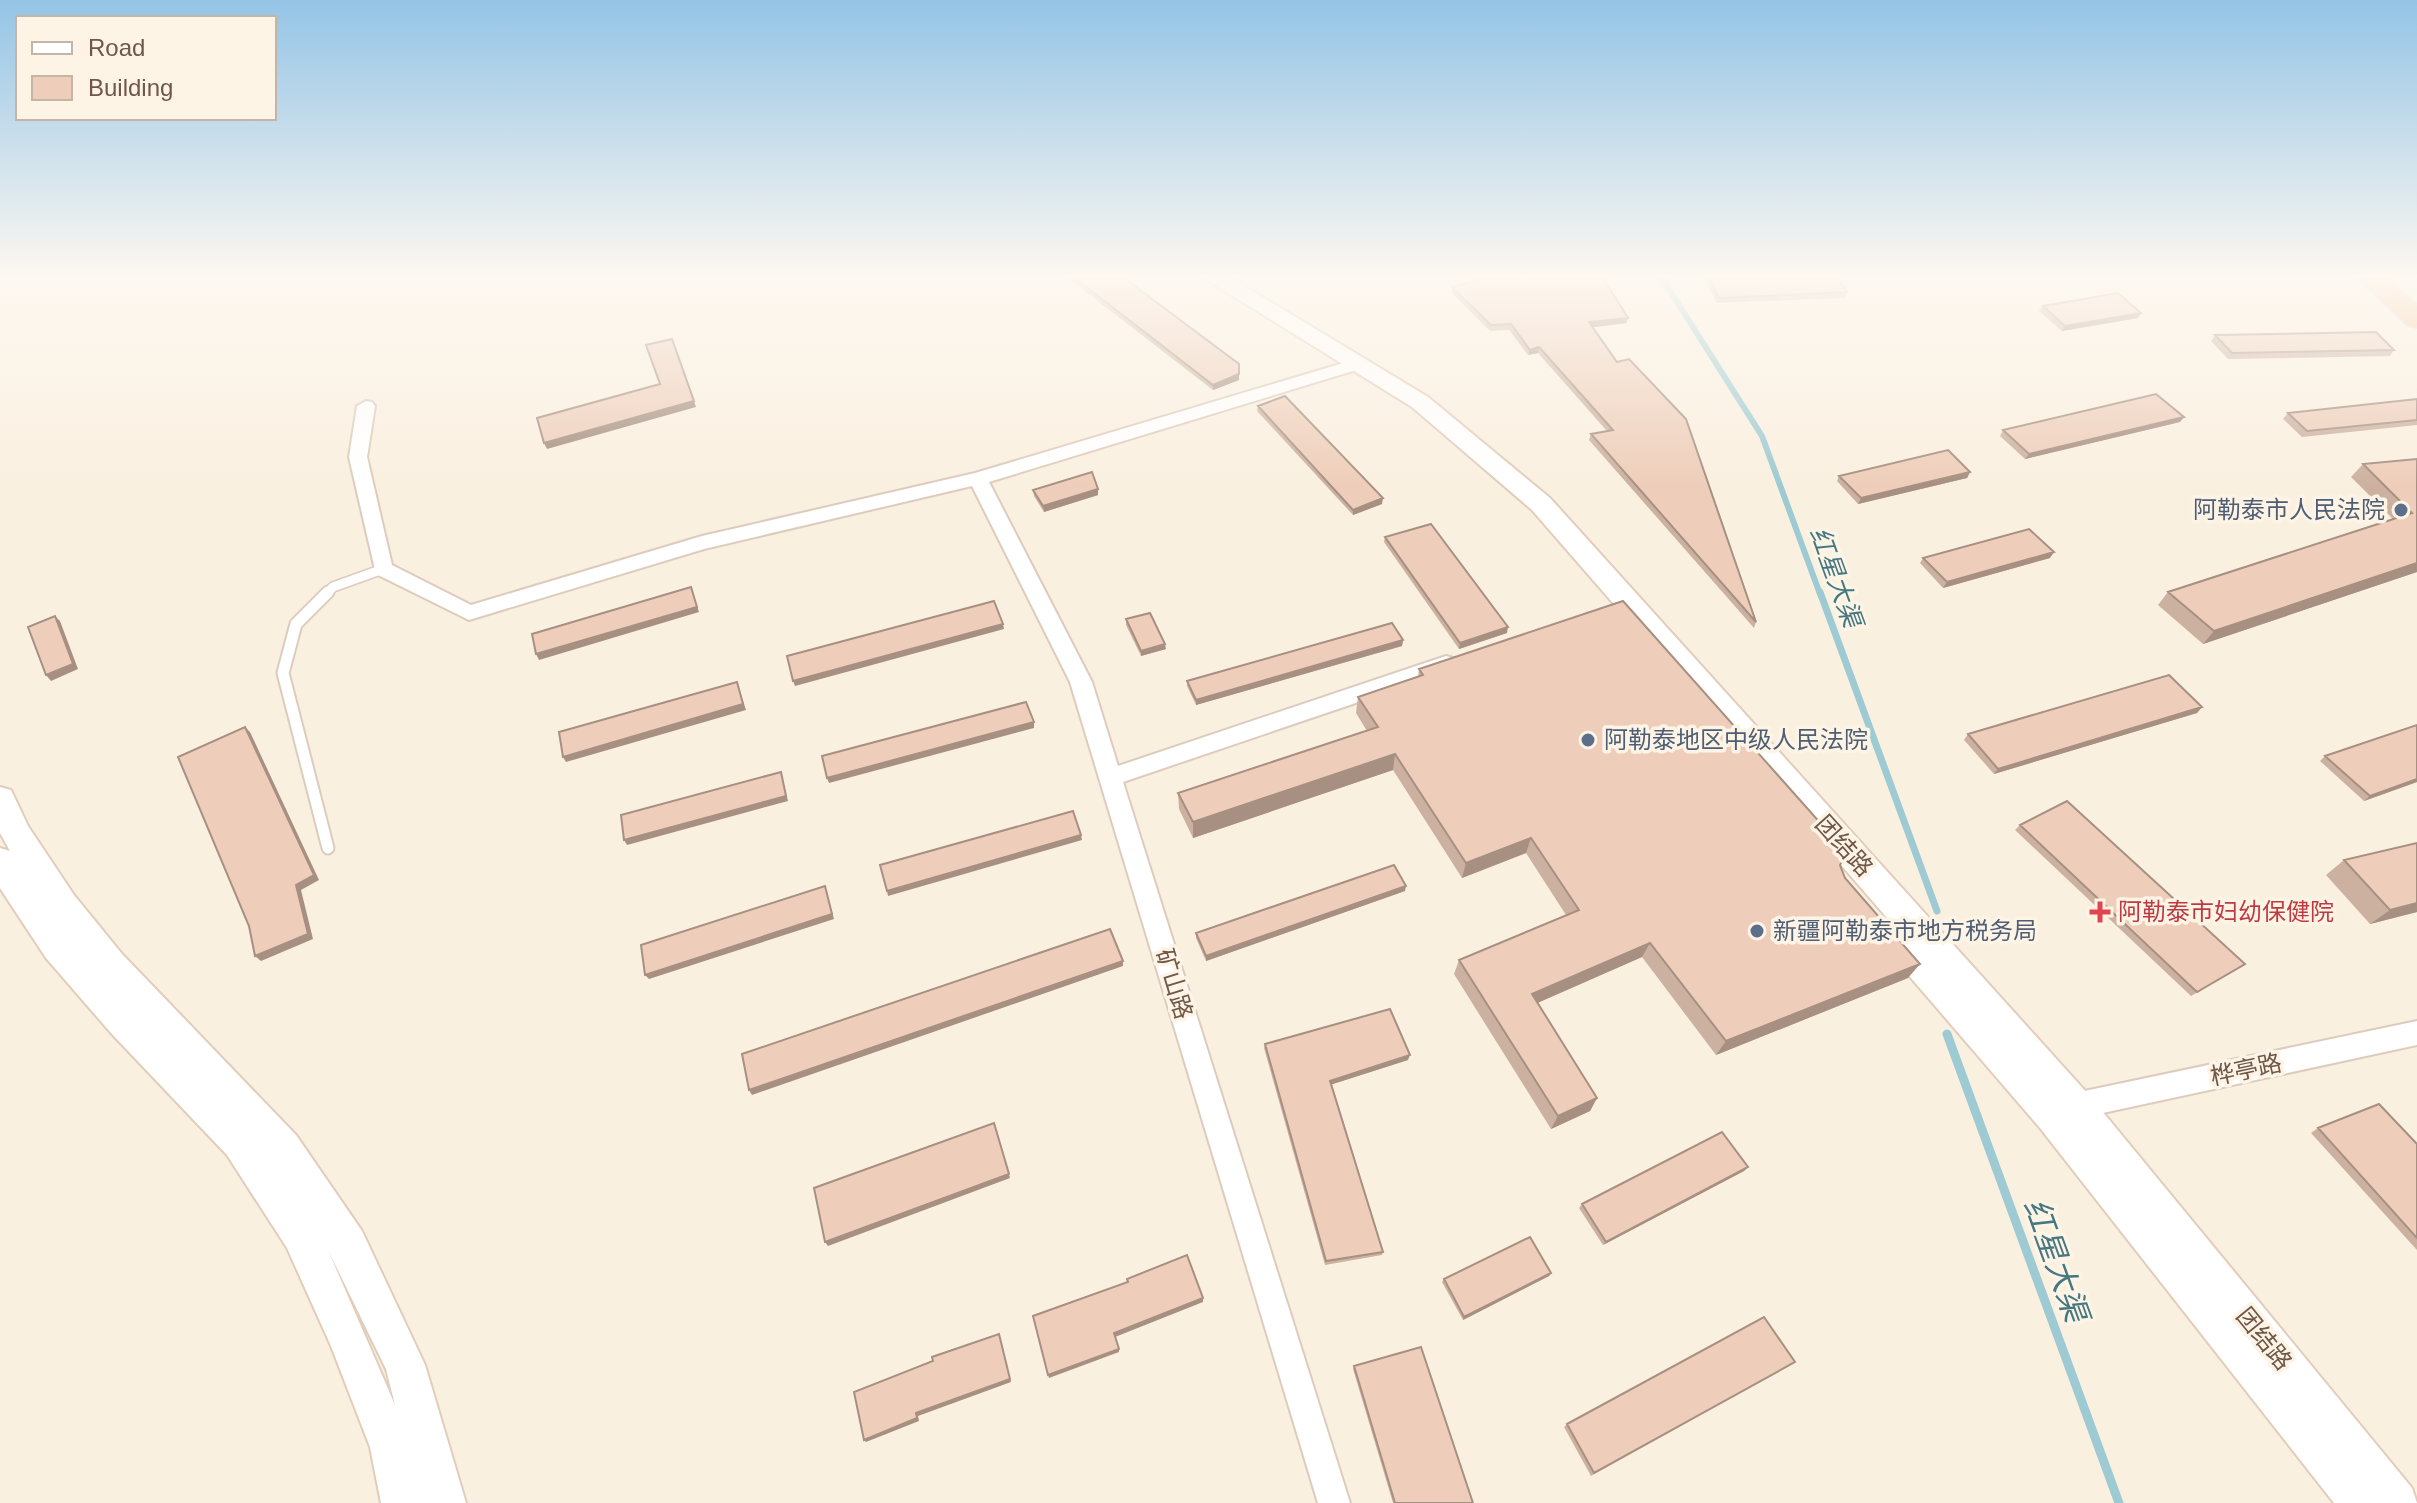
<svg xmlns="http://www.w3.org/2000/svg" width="2417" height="1503" font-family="Helvetica,'Noto Sans SC',sans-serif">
  <rect width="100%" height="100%" fill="#faf0e0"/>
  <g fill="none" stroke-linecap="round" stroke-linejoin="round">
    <!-- stream-far2 -->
    <path stroke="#9ecbd3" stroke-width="6" d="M1660 275 1762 436 1820 594"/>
    <!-- stream-far1 -->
    <path stroke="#9ecbd3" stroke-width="7" d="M1820 592 1937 911"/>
    <!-- stream -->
    <path stroke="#9ecbd3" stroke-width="9" d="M1947 1034 2119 1503"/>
    <!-- service-far1 casing -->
    <g stroke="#ddccbd" stroke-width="12">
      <path id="service-far1" d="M326 594 333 587 383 569"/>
    </g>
    <!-- service casing -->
    <g stroke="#ddccbd" stroke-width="15">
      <path id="service" d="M328 592 296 624 283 673 328 848"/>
    </g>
    <!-- minor casing -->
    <g stroke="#ddccbd" stroke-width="4">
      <path id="minor" d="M1360 358 1366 359 1368 363 1366 367 989 482 1092 682 1118 766 1446 656 1453 658 1456 664 1453 670 1123 782 1350 1503H1318L1070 682 972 486 704 549 469 620 376 574 349 457 357 406 366 401 372 402 375 406 367 457 392 565 471 605 702 536 975 473Z
        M2417 1021V1045L2075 1119 2066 1115 2062 1106 2066 1097 2075 1093Z"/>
    </g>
    <!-- secondary casing -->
    <g stroke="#e2cdbb" stroke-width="4">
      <path id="secondary" d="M1199 275H1226L1428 397 1550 498 2088 1094 2412 1488 2417 1503H2334L2040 1128 1881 943 1876 933 1881 923 1889 920 1532 510 1412 407Z
        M0 787 11 790 28 826 74 895 122 954 296 1135 362 1231 425 1365 466 1503H381L370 1447 331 1346 287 1248 227 1155 111 1033 46 958 0 888V848L10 851 0 833ZM328 1250 386 1369 395 1405Z"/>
    </g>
    <!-- trunk casing -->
    <g stroke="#dad3d0" stroke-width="4">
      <path id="trunk" d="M2355 275H2383L2417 305V327L2408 325Z"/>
    </g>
    <!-- service-far1 -->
    <use href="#service-far1" stroke="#fff" stroke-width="9"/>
    <!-- service -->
    <use href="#service" stroke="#fff" stroke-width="11"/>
    <!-- minor -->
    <use href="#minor" fill="#fff" fill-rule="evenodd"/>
    <!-- secondary -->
    <use href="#secondary" fill="#fff" fill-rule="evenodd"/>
    <!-- trunk -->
    <use href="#trunk" fill="#f4c29b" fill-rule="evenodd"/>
  </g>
  <!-- wall -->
  <path fill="#cdb1a0" d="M1064 275H1120L1239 380 1213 390Z
    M1490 275H1601L1626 323 1593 327 1756 622 1754 628 1589 440 1591 434 1607 431 1538 353 1528 355 1509 330 1490 331 1452 293V287L1492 276Z
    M1709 278 1847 292 1845 298 1717 303 1707 284Z
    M2043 306 2138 318 2062 331 2039 311Z
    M2215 335 2394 350 2390 356 2228 359 2211 341Z
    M2417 399V425L2302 437 2283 419 2288 413Z
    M1258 406 1382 504 1353 515 1257 411Z
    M2180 422 2025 459 2000 436 2003 430Z
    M2417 459V572L2203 644 2158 605 2168 592 2393 519 2351 477 2363 464Z
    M1970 472 1967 478 1858 504 1837 481 1839 476Z
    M1098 489V495L1044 512 1034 496 1033 490Z
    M1385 537 1507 633 1459 649 1384 542Z
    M1923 558H2050L1943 588 1920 563Z
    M1126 619 1166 649 1141 656 1126 625Z
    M1403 640 1402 646 1196 705 1187 686V681Z
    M1419 669 1840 865 1845 878 1908 978 1716 1055 1642 957 1537 1003 1597 1098 1590 1111 1551 1129 1454 974 1459 960 1566 915 1526 853 1462 878 1393 770 1193 838 1179 809 1178 793 1367 731 1356 713 1358 697 1418 677Z
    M2202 707 2197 713 1994 774 1964 740 1968 734Z
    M2417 725V782L2364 801 2320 761 2325 756Z
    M2020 825 2245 964 2191 996 2015 830Z
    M2417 843V912L2370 924 2326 875 2344 860Z
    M1405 891 1206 961 1196 938V933Z
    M1265 1044 1408 1060 1332 1084 1383 1252 1382 1255 1325 1265 1264 1048Z
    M2318 1128 2417 1144V1250L2311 1133Z
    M1748 1167 1744 1171 1603 1245 1579 1208 1582 1204Z
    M1551 1273 1549 1276 1463 1320 1442 1282 1444 1279Z
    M1795 1362 1591 1476 1564 1427 1567 1424Z
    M1354 1366 1473 1503H1393L1353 1369Z"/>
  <!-- shaded-wall -->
  <path fill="#a79082" d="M2141 313 2138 318 2062 331 2065 326Z
    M1628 318 1626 323 1588 328 1589 322Z
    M672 339 696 407 547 449 544 443 694 401Z
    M1539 347 1538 353 1528 355 1530 350Z
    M1239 374V380L1213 390V385Z
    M2184 417 2180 422 2025 459 2029 454Z
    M1970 472 1967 478 1858 504 1861 498Z
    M1098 489V495L1044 512 1043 506Z
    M1383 498 1382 504 1353 515V510Z
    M2054 552 2050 558 1943 588 1947 582Z
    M2417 563V572L2203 644 2214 631Z
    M691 587 699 612 539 660 536 654Z
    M55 616 60 621 78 669 51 681 46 675Z
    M1003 624 1004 629 795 686 793 681Z
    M1508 627 1507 633 1459 649 1460 643Z
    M1403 640 1402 646 1196 705V700Z
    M1165 644 1166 649 1141 656V651Z
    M737 682 746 710 566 762 563 757Z
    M2202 707 2197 713 1994 774 1998 769Z
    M1034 722V728L829 783 827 778Z
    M245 727 250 732 319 880 301 890 313 939 261 961 255 956Z
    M1395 754 1393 770 1193 838V822Z
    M781 772 788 801 627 845 624 840Z
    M2417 779V782L2364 801 2370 796Z
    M1081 835 1082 840 888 896 887 891Z
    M1531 838 1526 853 1462 878 1466 863Z
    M825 886 834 919 649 979 645 975Z
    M1406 886 1405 891 1206 961V956Z
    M2417 903V912L2370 924 2390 910Z
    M1650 943 1642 957 1526 1008 1532 994Z
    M1123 961V966L752 1095 749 1090Z
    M1920 964 1908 978 1716 1055 1726 1041Z
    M1410 1055 1408 1060 1330 1085V1081Z
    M1597 1098 1590 1111 1551 1129 1558 1116Z
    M994 1123 1010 1178 828 1246 825 1242Z
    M1748 1167 1744 1171 1603 1245 1606 1242Z
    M1551 1273 1549 1276 1463 1320 1464 1317Z
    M1203 1298V1302L1115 1337 1114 1333Z
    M999 1334 1011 1382 918 1416 919 1421 866 1442 864 1440 916 1413Z
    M1119 1349V1352L1049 1378 1048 1375Z"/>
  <!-- building -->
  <path fill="#eeceba" stroke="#a79082" stroke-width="2" d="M1071 275H1120L1239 364V374L1213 385Z
    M1495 275H1601L1628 318 1589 322 1617 362 1629 359 1686 419 1756 622 1591 434 1613 430 1539 347 1530 350 1511 324 1491 325 1452 287Z
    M1789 275H1836L1847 292 1719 298 1709 278Z
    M2118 293 2141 313 2065 326 2043 306Z
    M2376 332 2394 350 2232 353 2215 335Z
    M672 339 694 401 544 443 537 418 660 384 646 345Z
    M2156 394 2184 417 2029 454 2003 430Z
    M1285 396 1383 498 1353 510 1258 406Z
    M2417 399V420L2307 431 2288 413Z
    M1948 450 1970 472 1861 498 1839 476Z
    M2417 459V563L2214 631 2168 592 2412 513 2363 464Z
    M1092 472 1098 489 1043 506 1033 490Z
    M1431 524 1508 627 1460 643 1385 537Z
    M2029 529 2054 552 1947 582 1923 558Z
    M691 587 697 607 536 654 532 634Z
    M994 601 1003 624 793 681 787 656Z
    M1623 601 1847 853 1840 865 1845 878 1920 964 1726 1041 1650 943 1532 994 1597 1098 1558 1116 1459 960 1579 910 1531 838 1466 863 1395 754 1193 822 1178 793 1378 727 1358 697 1423 675 1419 669Z
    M1150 613 1165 644 1141 651 1126 619Z
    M55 616 73 664 46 675 28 627Z
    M1392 623 1403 640 1196 700 1187 681Z
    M2169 675 2202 707 1998 769 1968 734Z
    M737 682 743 704 563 757 559 732Z
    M1026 702 1034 722 827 778 822 756Z
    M2417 725V779L2370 796 2325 756Z
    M245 727 314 875 296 885 308 934 255 956 249 926 178 757Z
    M781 772 786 796 624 840 621 815Z
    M2067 801 2245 964 2197 992 2020 825Z
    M1073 811 1081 835 887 891 880 865Z
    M2417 843V903L2390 910 2344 860Z
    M1394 865 1406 886 1206 956 1196 933Z
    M825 886 832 914 645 975 641 945Z
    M1110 929 1123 961 749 1090 742 1054Z
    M1390 1009 1410 1055 1330 1081 1383 1252 1326 1261 1265 1044Z
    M2379 1104 2417 1144V1238L2318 1128Z
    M994 1123 1009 1174 825 1242 814 1188Z
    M1722 1132 1748 1167 1606 1242 1582 1204Z
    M1530 1237 1551 1273 1464 1317 1444 1279Z
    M1187 1255 1203 1298 1114 1333 1119 1349 1048 1375 1033 1316 1128 1282 1127 1279Z
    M1764 1317 1795 1362 1594 1473 1567 1424Z
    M999 1334 1010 1379 916 1413 917 1418 864 1440 854 1392 933 1361 932 1357Z
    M1421 1347 1473 1503H1395L1354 1366Z"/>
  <!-- sky -->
  <linearGradient id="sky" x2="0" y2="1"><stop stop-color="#94c4e6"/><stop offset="0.57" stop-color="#fdf8f1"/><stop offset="1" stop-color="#fdf8f1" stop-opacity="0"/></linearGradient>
  <rect width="2417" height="485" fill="url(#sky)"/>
  <!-- markers -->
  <g fill="#5c6f8a" stroke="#fef4e6" stroke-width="3">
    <circle cx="2401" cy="510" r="8"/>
    <circle cx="1588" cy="740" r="8"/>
    <circle cx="1757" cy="931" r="8"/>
  </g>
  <path fill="#e0444e" stroke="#fef4e6" stroke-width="3" d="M2096 900h8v8h8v8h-8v8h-8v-8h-8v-8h8z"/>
  <g text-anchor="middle" stroke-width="7" stroke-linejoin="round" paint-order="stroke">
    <!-- service labels -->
    <g font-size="24" fill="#4e5e75" stroke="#fef4e6" text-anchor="start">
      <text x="2385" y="518" text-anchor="end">阿勒泰市人民法院</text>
      <text x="1604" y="748">阿勒泰地区中级人民法院</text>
      <text x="1773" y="939">新疆阿勒泰市地方税务局</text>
    </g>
    <!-- street labels -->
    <g font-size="24" fill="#6f5749" stroke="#fef4e6">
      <text transform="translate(1844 846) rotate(48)" y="8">团结路</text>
      <text transform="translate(1174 984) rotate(73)" y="8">矿山路</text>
      <text transform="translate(2246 1070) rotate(-12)" y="8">桦亭路</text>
      <text transform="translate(2264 1339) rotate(51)" y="8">团结路</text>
    </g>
    <!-- health labels -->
    <g font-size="24" fill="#be3a42" stroke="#fef4e6" text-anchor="start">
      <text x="2118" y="920">阿勒泰市妇幼保健院</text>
    </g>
    <!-- water labels -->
    <g font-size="26" font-style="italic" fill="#457881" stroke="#fef4e6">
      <text transform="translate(1836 577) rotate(70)" y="9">红星大渠</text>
    </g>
    <!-- near-water labels -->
    <g font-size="32" font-style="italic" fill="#457881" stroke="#fef4e6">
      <text transform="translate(2056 1260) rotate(70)" y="11">红星大渠</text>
    </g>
  </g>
  <!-- legend -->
  <rect x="16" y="16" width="260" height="104" fill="#fef4e6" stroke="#c5b5a7" stroke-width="2"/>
  <rect x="32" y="42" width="40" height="12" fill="#ffffff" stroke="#c5b5a7" stroke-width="2"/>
  <text x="88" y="56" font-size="24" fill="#6f5749">Road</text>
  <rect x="32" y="76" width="40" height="24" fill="#eeceba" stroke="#c5b5a7" stroke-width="2"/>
  <text x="88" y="96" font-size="24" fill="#6f5749">Building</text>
</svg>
